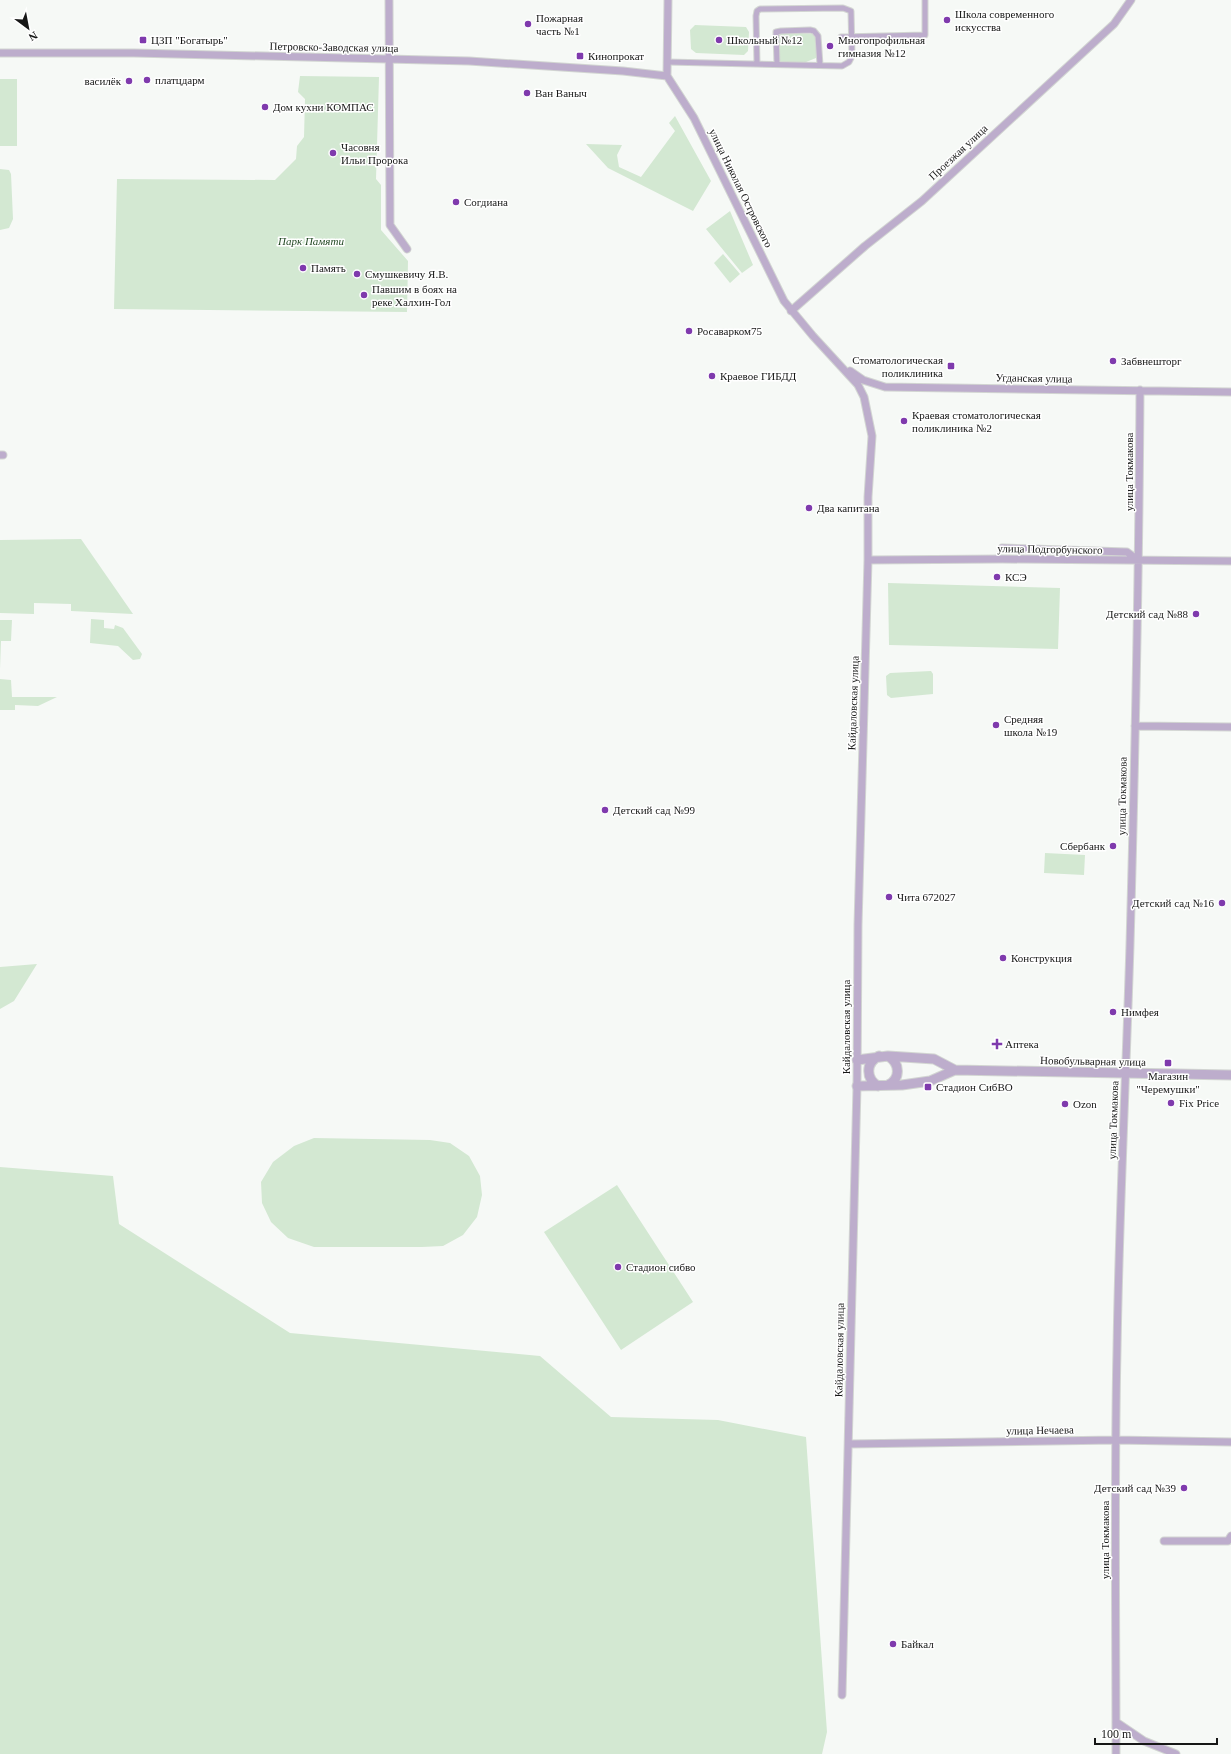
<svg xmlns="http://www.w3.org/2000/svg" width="1231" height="1754" font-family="Georgia,serif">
  <rect width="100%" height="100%" fill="#f6f9f6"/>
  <!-- green -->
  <path fill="#d3e8d2" d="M695 25 746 27 749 32 748 51 744 55 696 53 691 49 690 30Z
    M785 32 814 34 817 40 816 58 806 62H780L778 34Z
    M300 76 379 77 376 179 381 185V230L408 261 407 312 114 309 117 179 275 180 296 159 297 146 304 137 305 99 298 92Z
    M0 79H17V146H0Z
    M675 116 711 181 693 211 608 168 586 144 622 145 617 155 619 167 641 177 675 131 669 123Z
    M0 169 9 170 11 174 13 219 9 228 0 230Z
    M730 211 753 265 742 273 706 229Z
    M723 254 740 274 730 283 714 263Z
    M81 539 133 614 71 611V604L34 603V614L0 613V540Z
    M888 583 1060 588 1058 649 889 645Z
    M91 619 104 620V628L114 629 115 625 123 628 142 654 140 659 133 660 118 646 90 643Z
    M0 620H12L11 641H1L0 669Z
    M931 671 933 674V694L891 698 887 695 886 676 890 673Z
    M0 679 11 680 12 697H57L38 706 15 705V710H0Z
    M1045 853 1085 855 1084 875 1044 873Z
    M37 964 14 1001 0 1009V967Z
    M314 1138 430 1140 450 1143 469 1156 480 1176 482 1195 477 1217 463 1235 443 1246 422 1247H314L288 1238 271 1222 262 1203 261 1182 273 1162 294 1146Z
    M0 1167 113 1176 119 1224 290 1333 540 1356 611 1417 718 1420 806 1437 827 1732 822 1754H0Z
    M617 1185 693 1302 621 1350 544 1232Z"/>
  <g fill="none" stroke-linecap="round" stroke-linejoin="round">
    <!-- pedestrian casing -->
    <g stroke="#d2d5d2" stroke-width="7">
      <path id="pedestrian" d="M841 37 925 35V0
        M667 62 842 66 849 62 852 56 851 11 843 8 760 9 757 11 756 16 757 64
        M777 64 776 32 781 31 810 30 814 31 818 36 820 65"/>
    </g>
    <!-- minor casing -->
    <g stroke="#d2d5d2" stroke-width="9">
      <path id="minor" d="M389 0 390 225 407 249
        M668 0 667 76 694 118 784 301 813 336 858 385 864 397 872 436 868 497V560L858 925 857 1086 842 1695
        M0 53H134L469 61 623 71 667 76
        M791 311 865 246 922 201 1114 24 1131 0
        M850 371 863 380 885 387 1231 392
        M0 455H3
        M1002 548 1127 552 1139 561
        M868 560 1002 559 1231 561
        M1135 726 1231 727
        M849 1444 1115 1440 1231 1442
        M1164 1541H1228L1231 1536
        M1116 1722 1144 1741 1176 1754
        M1116 1754C1116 1619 1114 1484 1117 1350 1119 1215 1126 1080 1130 945 1135 760 1139 575 1140 390"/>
    </g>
    <!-- tertiary casing -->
    <g stroke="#d2d5d2" stroke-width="11">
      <path id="tertiary" d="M857 1060 888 1056 934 1059 955 1070
        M888 1085C901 1079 900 1063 888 1056
        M857 1086 902 1085 930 1081 955 1070 1231 1075
        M878 1086C866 1079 865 1063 879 1056"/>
    </g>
    <!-- pedestrian -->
    <use href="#pedestrian" stroke="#bdadcc" stroke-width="5"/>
    <!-- minor -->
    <use href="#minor" stroke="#bdadcc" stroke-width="7"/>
    <!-- tertiary -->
    <use href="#tertiary" stroke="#bdadcc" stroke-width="9"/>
  </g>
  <!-- markers -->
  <g fill="#7f3aad" stroke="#fff" stroke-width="1.5">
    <circle cx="947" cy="20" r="4"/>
    <circle cx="528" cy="24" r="4"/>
    <rect x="139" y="36" width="8" height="8" rx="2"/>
    <circle cx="719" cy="40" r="4"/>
    <circle cx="830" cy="46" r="4"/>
    <rect x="576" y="52" width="8" height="8" rx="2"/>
    <circle cx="147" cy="80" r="4"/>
    <circle cx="129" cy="81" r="4"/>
    <circle cx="527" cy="93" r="4"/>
    <circle cx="265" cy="107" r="4"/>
    <circle cx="333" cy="153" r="4"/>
    <circle cx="456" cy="202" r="4"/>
    <circle cx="303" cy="268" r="4"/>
    <circle cx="357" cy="274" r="4"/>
    <circle cx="364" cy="295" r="4"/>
    <circle cx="689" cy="331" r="4"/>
    <circle cx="1113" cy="361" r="4"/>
    <rect x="947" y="362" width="8" height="8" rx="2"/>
    <circle cx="712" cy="376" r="4"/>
    <circle cx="904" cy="421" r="4"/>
    <circle cx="809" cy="508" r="4"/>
    <circle cx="997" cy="577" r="4"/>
    <circle cx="1196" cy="614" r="4"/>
    <circle cx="996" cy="725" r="4"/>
    <circle cx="605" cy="810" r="4"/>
    <circle cx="1113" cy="846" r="4"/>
    <circle cx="889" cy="897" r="4"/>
    <circle cx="1222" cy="903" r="4"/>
    <circle cx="1003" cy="958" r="4"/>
    <circle cx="1113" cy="1012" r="4"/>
    <path d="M995 1038h4v4h4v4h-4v4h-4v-4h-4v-4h4z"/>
    <rect x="1164" y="1059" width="8" height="8" rx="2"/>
    <rect x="924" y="1083" width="8" height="8" rx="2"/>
    <circle cx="1171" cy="1103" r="4"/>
    <circle cx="1065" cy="1104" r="4"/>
    <circle cx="618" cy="1267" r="4"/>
    <circle cx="1184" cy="1488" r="4"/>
    <circle cx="893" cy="1644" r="4"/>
  </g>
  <g text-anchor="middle" stroke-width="3" stroke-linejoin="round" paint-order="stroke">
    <!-- poi labels -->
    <g font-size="11" fill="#161716" stroke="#fff" text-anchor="start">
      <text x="955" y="18">Школа современного<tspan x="955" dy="13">искусства</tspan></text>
      <text x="536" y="22">Пожарная<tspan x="536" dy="13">часть №1</tspan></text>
      <text x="151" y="44">ЦЗП "Богатырь"</text>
      <text x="727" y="44">Школьный №12</text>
      <text x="838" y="44">Многопрофильная<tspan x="838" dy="13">гимназия №12</tspan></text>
      <text x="588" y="60">Кинопрокат</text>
      <text x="155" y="84">платцдарм</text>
      <text x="121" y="85" text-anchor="end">василёк</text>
      <text x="535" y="97">Ван Ваныч</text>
      <text x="273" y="111">Дом кухни КОМПАС</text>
      <text x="341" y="151">Часовня<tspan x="341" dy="13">Ильи Пророка</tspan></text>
      <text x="464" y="206">Согдиана</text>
      <text x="311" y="272">Память</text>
      <text x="365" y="278">Смушкевичу Я.В.</text>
      <text x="372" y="293">Павшим в боях на<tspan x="372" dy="13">реке Халхин-Гол</tspan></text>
      <text x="697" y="335">Росаварком75</text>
      <text x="943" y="364" text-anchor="end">Стоматологическая<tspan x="943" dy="13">поликлиника</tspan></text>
      <text x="1121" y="365">Забвнешторг</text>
      <text x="720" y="380">Краевое ГИБДД</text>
      <text x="912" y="419">Краевая стоматологическая<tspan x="912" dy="13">поликлиника №2</tspan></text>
      <text x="817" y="512">Два капитана</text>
      <text x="1005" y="581">КСЭ</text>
      <text x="1188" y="618" text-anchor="end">Детский сад №88</text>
      <text x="1004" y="723">Средняя<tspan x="1004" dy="13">школа №19</tspan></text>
      <text x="613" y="814">Детский сад №99</text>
      <text x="1105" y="850" text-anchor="end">Сбербанк</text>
      <text x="897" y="901">Чита 672027</text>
      <text x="1214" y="907" text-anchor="end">Детский сад №16</text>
      <text x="1011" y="962">Конструкция</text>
      <text x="1121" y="1016">Нимфея</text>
      <text x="1005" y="1048">Аптека</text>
      <text x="1168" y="1080" text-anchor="middle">Магазин<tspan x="1168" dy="13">"Черемушки"</tspan></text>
      <text x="936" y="1091">Стадион СибВО</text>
      <text x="1179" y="1107">Fix Price</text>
      <text x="1073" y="1108">Ozon</text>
      <text x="626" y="1271">Стадион сибво</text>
      <text x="1176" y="1492" text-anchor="end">Детский сад №39</text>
      <text x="901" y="1648">Байкал</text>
    </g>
    <!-- street labels -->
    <g font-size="11" fill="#161716" stroke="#fff">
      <text transform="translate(334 47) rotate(1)" y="4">Петровско-Заводская улица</text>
      <text transform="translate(958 152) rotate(-43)" y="4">Проезжая улица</text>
      <text transform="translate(741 188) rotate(64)" y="4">улица Николая Островского</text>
      <text transform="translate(1034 378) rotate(1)" y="4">Угданская улица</text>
      <text transform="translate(1129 472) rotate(-90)" y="4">улица Токмакова</text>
      <text transform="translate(1050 549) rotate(1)" y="4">улица Подгорбунского</text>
      <text transform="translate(853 703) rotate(-88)" y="4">Кайдаловская улица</text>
      <text transform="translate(1122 796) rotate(-89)" y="4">улица Токмакова</text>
      <text transform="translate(846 1027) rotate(-90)" y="4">Кайдаловская улица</text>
      <text transform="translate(1093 1061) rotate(1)" y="4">Новобульварная улица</text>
      <text transform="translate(1113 1120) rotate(-88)" y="4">улица Токмакова</text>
      <text transform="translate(839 1350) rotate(-89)" y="4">Кайдаловская улица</text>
      <text transform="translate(1040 1430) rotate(-1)" y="4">улица Нечаева</text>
      <text transform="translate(1105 1540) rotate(-90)" y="4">улица Токмакова</text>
    </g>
    <!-- park labels -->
    <g font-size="11" font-style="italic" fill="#234924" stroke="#fff">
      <text x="311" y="245">Парк Памяти</text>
    </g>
  </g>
  <!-- north arrow -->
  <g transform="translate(28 28) rotate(148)" stroke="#ffffff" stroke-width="3" paint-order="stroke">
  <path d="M0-3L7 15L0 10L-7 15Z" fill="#161716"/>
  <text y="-6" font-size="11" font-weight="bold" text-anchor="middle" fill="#161716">N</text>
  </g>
  <!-- scale -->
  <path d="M1095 1738v6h122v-6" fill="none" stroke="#161716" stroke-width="2"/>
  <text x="1101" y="1738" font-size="12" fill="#161716" stroke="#ffffff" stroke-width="3" paint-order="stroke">100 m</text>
</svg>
